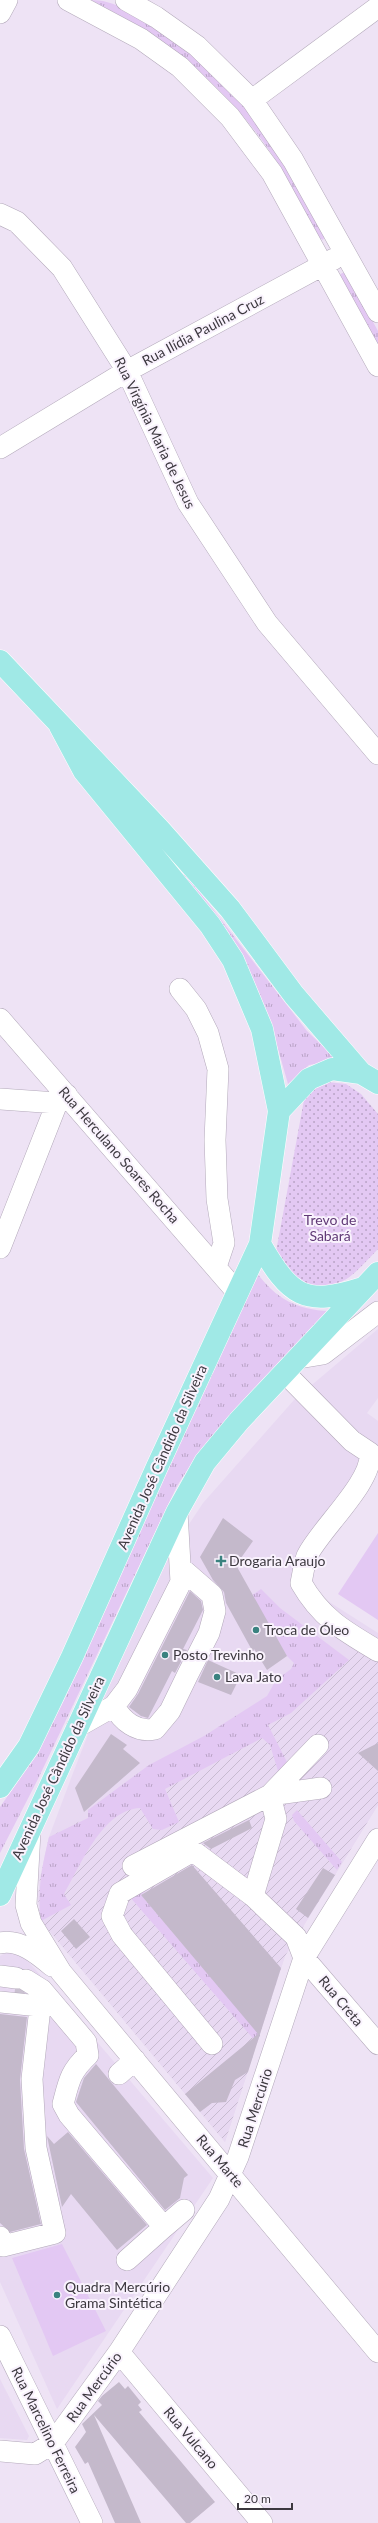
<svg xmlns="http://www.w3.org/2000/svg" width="378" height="2523" font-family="Lato,sans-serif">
  <defs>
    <pattern id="industrial-furrows" width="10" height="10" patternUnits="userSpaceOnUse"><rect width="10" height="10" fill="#e8d9f2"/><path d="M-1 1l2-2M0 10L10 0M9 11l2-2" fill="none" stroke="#c8bbd1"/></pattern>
    <pattern id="grass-tufts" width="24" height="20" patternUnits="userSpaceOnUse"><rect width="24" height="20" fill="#e3c8f3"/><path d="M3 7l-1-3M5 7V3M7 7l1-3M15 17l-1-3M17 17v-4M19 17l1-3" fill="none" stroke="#b9a3c6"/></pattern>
    <pattern id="park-dots" width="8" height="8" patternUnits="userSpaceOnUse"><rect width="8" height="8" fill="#e3c8f3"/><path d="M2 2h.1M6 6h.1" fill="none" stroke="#b9a3c6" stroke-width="1.8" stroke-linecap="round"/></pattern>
  </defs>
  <rect width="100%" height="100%" fill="#eee3f5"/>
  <!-- built -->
  <path fill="#e8d9f2" d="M378 1329V1398L367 1413 378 1421V1457L312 1562 311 1573 315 1587 323 1598 378 1633V1805L285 1956 225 2142 41 1919 38 1899 40 1878 49 1837 73 1773 100 1704 162 1565 203 1503 294 1400Z
    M10 1951 22 1955 35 1969 213 2178 57 2409 0 2282V1956Z
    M0 2379 29 2436 27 2440 0 2438Z"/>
  <!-- industrial -->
  <path fill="url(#industrial-furrows)" d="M358 1650 378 1662V1805L285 1956 225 2142 41 1921 38 1899 40 1878 49 1837 291 1713Z"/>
  <!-- grass -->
  <path fill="url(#grass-tufts)" d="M91 0C114 0 127 11 146 22 196 52 249 103 280 153 296 180 310 209 325 236L323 240 319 238C304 211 290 182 273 156 228 87 164 37 91 0Z
    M342 273H346L378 331V346L339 276Z
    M93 772 195 886 307 1031 337 1060 309 1065 288 1084C276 1041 264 1000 244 960Z
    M257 1273C276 1299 298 1310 329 1311 276 1367 218 1420 177 1486L38 1779 0 1853V1807L35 1757 67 1694 162 1475Z
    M261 1589 280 1608 349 1660 291 1713 268 1725 289 1766 278 1771 270 1745 262 1738 165 1789 179 1822 162 1830 153 1829 140 1808C102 1810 81 1865 64 1894L71 1905 41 1921C37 1891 42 1866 49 1837L88 1818V1810L149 1765 204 1736 267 1696 276 1680 291 1669 294 1663 287 1656 251 1596Z
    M297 1810 342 1862 337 1870 294 1821 292 1815Z
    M158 1880 141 1895 260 2035 257 2043 129 1896Z"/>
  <!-- park -->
  <path fill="url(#park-dots)" d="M327 1082 346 1084 361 1094 378 1114V1249C348 1280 348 1285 304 1288L276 1252 304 1100 316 1086Z"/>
  <!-- pitch -->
  <path fill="#e3c8f3" d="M378 1533V1620L338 1594Z
    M62 2244 106 2331 53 2356 12 2258Z"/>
  <!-- building -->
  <path fill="#c4b9cb" d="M223 1518 253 1541 236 1565 287 1656 267 1670 254 1649 253 1652 226 1603 224 1592 213 1580 200 1557Z
    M190 1591 201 1601 203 1610 183 1649 187 1650 175 1673 172 1671 148 1718 141 1716 129 1707 138 1694Z
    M208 1660 241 1675 231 1695 198 1682Z
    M111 1734 127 1745 123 1749 140 1763 84 1812 75 1788Z
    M378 1743V1771L358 1753Z
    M249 1820 252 1828 211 1849 203 1843Z
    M192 1865 281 1968 248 2072 235 2080 226 2102 212 2103 200 2112 185 2094 258 2034 141 1895Z
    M323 1868 335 1875 308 1918 296 1909Z
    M74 1919 90 1937 76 1949 61 1931Z
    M0 2014 27 2017 20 2080 24 2149 41 2224 10 2232 0 2223Z
    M96 2064 188 2175 184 2178 180 2198 165 2210 76 2102 84 2078Z
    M68 2132 147 2225 117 2250 71 2194 62 2207 47 2136 54 2144Z
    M119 2382 125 2389 128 2386 141 2402 138 2405 142 2410 139 2412 215 2502 190 2523H186L94 2415 141 2523H115L88 2462 85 2464 75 2447 86 2432 82 2424 102 2405 98 2401 102 2396Z"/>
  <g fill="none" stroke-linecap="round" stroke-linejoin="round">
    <!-- minor-tunnel -->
    <path stroke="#cac1d1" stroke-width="21" stroke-dasharray="21 10" stroke-linecap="butt" d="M15 1989 25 1990"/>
    <!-- minor casing -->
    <g stroke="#b3a9ba" stroke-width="22">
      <path id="minor" d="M68 0 141 39 180 67 230 117 272 173 378 366
        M126 0 156 17 197 46 252 100 293 160 378 312
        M0 13 7 0
        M252 100 378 7
        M0 214 17 222 62 268 127 371 188 503 267 623 378 754
        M0 448 127 371 334 259
        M180 989 196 1009 208 1033 218 1069 215 1140 217 1199 224 1243 216 1267
        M0 1019 237 1292
        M0 1099 57 1103 67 1095
        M0 1248 57 1103
        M299 1358 323 1354 378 1312
        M285 1373 352 1441 370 1453C373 1482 320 1529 307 1556 304 1564 303 1574 301 1583 321 1618 344 1631 378 1651
        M114 1706C122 1721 137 1733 155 1729L170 1711 188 1674 209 1633 215 1611 212 1595 181 1568
        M77 1727 114 1706 127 1689 181 1582 177 1512
        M30 1832 26 1905 31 1923 61 1972 378 2352
        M133 1866 270 1795 321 1788
        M253 1896 276 1819 270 1795 318 1745
        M0 1943C20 1939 38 1954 52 1966
        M0 1976 16 1978
        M26 1980 42 1990 86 2042 88 2055C70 2072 69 2081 63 2104L69 2115 164 2227 127 2260
        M0 2002 39 2006
        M212 2044 122 1935 112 1916 120 1893 193 1851 253 1896 296 1937 304 1958 378 2044
        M119 2074 135 2060
        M164 2227 184 2210
        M0 2237 3 2246 55 2233 36 2148 32 2079 42 1990
        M0 2336 92 2523
        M119 2352 262 2523
        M0 2451 35 2454 53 2443 119 2352 219 2199 238 2157 304 1958 378 1839"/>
    </g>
    <!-- major casing -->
    <g stroke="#fff" stroke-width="23">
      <path id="major" d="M0 661 159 829 230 909 294 995 361 1073 378 1083
        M279 1111 309 1079 332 1069 361 1073
        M260 1244C290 1296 304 1307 363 1288
        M0 1787 29 1746 72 1657 157 1467 260 1244 279 1111 262 1029 233 960 210 925 84 771 60 726
        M0 1895 177 1512 205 1462 239 1421 378 1273"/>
    </g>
    <!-- minor -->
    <use href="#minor" stroke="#fff" stroke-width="21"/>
    <!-- major -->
    <use href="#major" stroke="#a0e9e6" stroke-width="22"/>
  </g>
  <!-- markers -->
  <g fill="#3a827f" stroke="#f9f2fd" stroke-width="1.5">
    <path d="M219 1555h4v4h4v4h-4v4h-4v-4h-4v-4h4z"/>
    <circle cx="256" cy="1630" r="4"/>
    <circle cx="165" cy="1655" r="4"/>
    <circle cx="217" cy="1677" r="4"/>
    <circle cx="57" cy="2295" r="4"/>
  </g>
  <g text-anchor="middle" stroke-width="4" stroke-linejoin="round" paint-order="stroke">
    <!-- street labels -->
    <g font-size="14" fill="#3c383f" stroke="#f9f2fd">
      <text transform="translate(203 330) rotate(-28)" y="5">Rua Ilídia Paulina Cruz</text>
      <text transform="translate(155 433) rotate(64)" y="5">Rua Virgínia Maria de Jesus</text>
      <text transform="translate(119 1155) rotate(49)" y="5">Rua Herculano Soares Rocha</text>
      <text transform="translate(162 1457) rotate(-66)" y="5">Avenida José Cândido da Silveira</text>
      <text transform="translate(58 1768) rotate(-65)" y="5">Avenida José Cândido da Silveira</text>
      <text transform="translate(341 2001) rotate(50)" y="5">Rua Creta</text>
      <text transform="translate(255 2108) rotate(-72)" y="5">Rua Mercúrio</text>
      <text transform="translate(220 2161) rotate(50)" y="5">Rua Marte</text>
      <text transform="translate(94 2387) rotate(-54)" y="5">Rua Mercúrio</text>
      <text transform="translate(46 2430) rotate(64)" y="5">Rua Marcelino Ferreira</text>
      <text transform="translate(191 2438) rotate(50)" y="5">Rua Vulcano</text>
    </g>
    <!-- park labels -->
    <g font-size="14" fill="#603976" stroke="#f9f2fd">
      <text x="330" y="1225">Trevo de<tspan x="330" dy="16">Sabará</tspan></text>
    </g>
    <!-- poi labels -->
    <g font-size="14" fill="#3c383f" stroke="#f9f2fd" text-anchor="start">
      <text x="229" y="1566">Drogaria Araujo</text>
      <text x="264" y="1635">Troca de Óleo</text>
      <text x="173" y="1660">Posto Trevinho</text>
      <text x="225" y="1682">Lava Jato</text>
      <text x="65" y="2292">Quadra Mercúrio<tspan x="65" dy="16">Grama Sintética</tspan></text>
    </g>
  </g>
  <!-- scale -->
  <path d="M238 2503v6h54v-6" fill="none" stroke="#3c383f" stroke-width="2"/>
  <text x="244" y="2503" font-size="12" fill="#3c383f" stroke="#f9f2fd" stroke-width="3" paint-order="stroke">20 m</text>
</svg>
